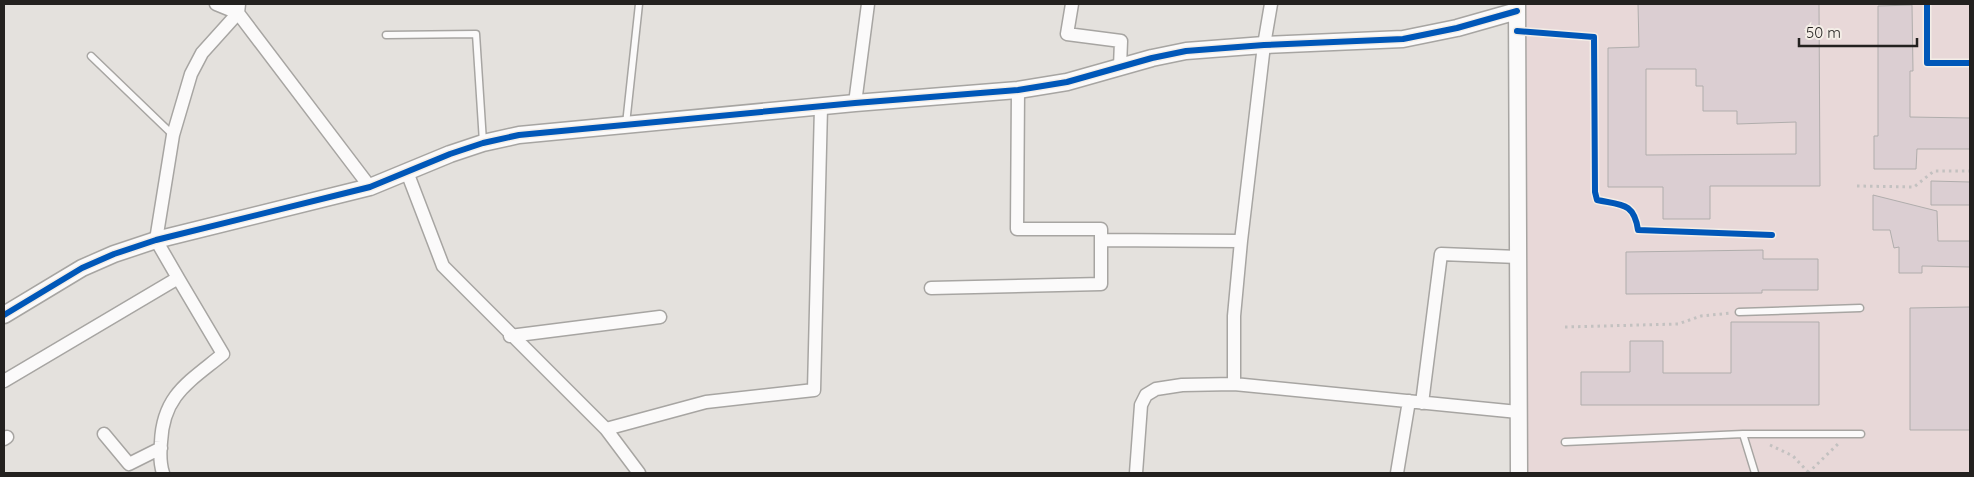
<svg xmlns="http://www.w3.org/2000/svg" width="1974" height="477" font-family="Quicksand,sans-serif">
  <rect width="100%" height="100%" fill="#e4e1dd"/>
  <!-- education -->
  <path fill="#e8d8d8" d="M1524 4H1970V473H1525Z"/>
  <!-- building -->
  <path fill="#dbced2" stroke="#b0adac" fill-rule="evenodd" d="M1638 4H1819L1820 186H1710V219H1663V187H1608V48L1639 47ZM1646 69H1696V86H1703V111H1737V124L1796 122V154L1646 155Z
    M1912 5 1913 71H1910V117L1970 118V149H1917L1916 169H1874V136H1878V6Z
    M1931 181 1970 182V205H1931Z
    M1873 195 1937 211 1938 241H1970V267L1922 266V273H1899V247L1894 248 1890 230H1873Z
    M1763 250V259H1818V290H1762V293L1626 294V252Z
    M1970 307V430H1910V308Z
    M1731 322H1819V405H1581V372H1630V341H1663V373H1731Z"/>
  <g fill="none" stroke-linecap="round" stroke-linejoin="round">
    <!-- service casing -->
    <g stroke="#a7a5a2" stroke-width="9">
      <path id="service" d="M386 35 476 34 483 142
        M91 56 173 135
        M626 124 639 4
        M1739 312 1860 308
        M1743 434 1755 473
        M1565 442 1743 434H1861"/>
    </g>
    <!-- minor casing -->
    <g stroke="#a7a5a2" stroke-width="15">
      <path id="minor" d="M216 4 238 13 370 187
        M1072 4 1067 34 1121 41 1120 67
        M855 103 868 4
        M407 172 443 266 606 429 639 473
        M1101 240 1241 241
        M931 288 1101 284V229H1017L1018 90
        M510 336 660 317
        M4 381 178 278 156 240 173 135 191 74 202 53 238 13 239 4
        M1234 384V316L1241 241 1264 45 1271 4
        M1422 403 1441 254 1518 257
        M606 429 706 402 814 390 821 107
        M104 434 129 464 161 448
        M4 439 7 437
        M163 473C160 464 160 452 161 442 163 395 189 382 223 354L178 278
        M1136 473 1141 405 1146 395 1156 389 1182 385 1234 384 1518 412
        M1397 473 1409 401"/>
    </g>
    <!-- tertiary casing -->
    <g stroke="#a7a5a2" stroke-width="19">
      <path id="tertiary" d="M1517 4 1519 473
        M4 315 82 268 114 254 156 240 370 187 450 154 483 143 519 135 855 103 1018 90 1067 82 1152 58 1186 51 1264 45 1403 39 1457 28 1517 11"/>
    </g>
    <!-- path -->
    <path stroke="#c3c1c0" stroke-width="3" stroke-dasharray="2.5 4" stroke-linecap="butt" d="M1857 186 1914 187 1934 171H1970
      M1565 327 1678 324 1701 316 1731 313
      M1770 445 1793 456 1809 473
      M1808 473 1838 444"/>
    <!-- service -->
    <use href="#service" stroke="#fbfafa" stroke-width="6"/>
    <!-- minor -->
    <use href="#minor" stroke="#fbfafa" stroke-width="12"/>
    <!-- tertiary -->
    <use href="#tertiary" stroke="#fbfafa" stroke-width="16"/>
    <!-- cycleway casing -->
    <g stroke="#f4eee7" stroke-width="9">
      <path id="cycleway" d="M1927 4V63H1970
        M1517 31 1594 37 1595 192 1597 200C1621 205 1634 202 1638 230L1772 235
        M4 315 82 268 114 254 156 240 370 187 450 154 483 143 519 135 855 103 1018 90 1067 82 1152 58 1186 51 1264 45 1403 39 1457 28 1517 11"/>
    </g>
    <!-- cycleway -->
    <use href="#cycleway" stroke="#0057b8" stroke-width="6"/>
  </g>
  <!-- border -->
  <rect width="1974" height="477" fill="none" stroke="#23211f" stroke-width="10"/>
  <!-- scale -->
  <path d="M1799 38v8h118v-8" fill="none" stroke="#23211f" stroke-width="2.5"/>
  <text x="1806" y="38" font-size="15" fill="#23211f" stroke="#f4eee7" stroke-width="4" paint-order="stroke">50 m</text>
</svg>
